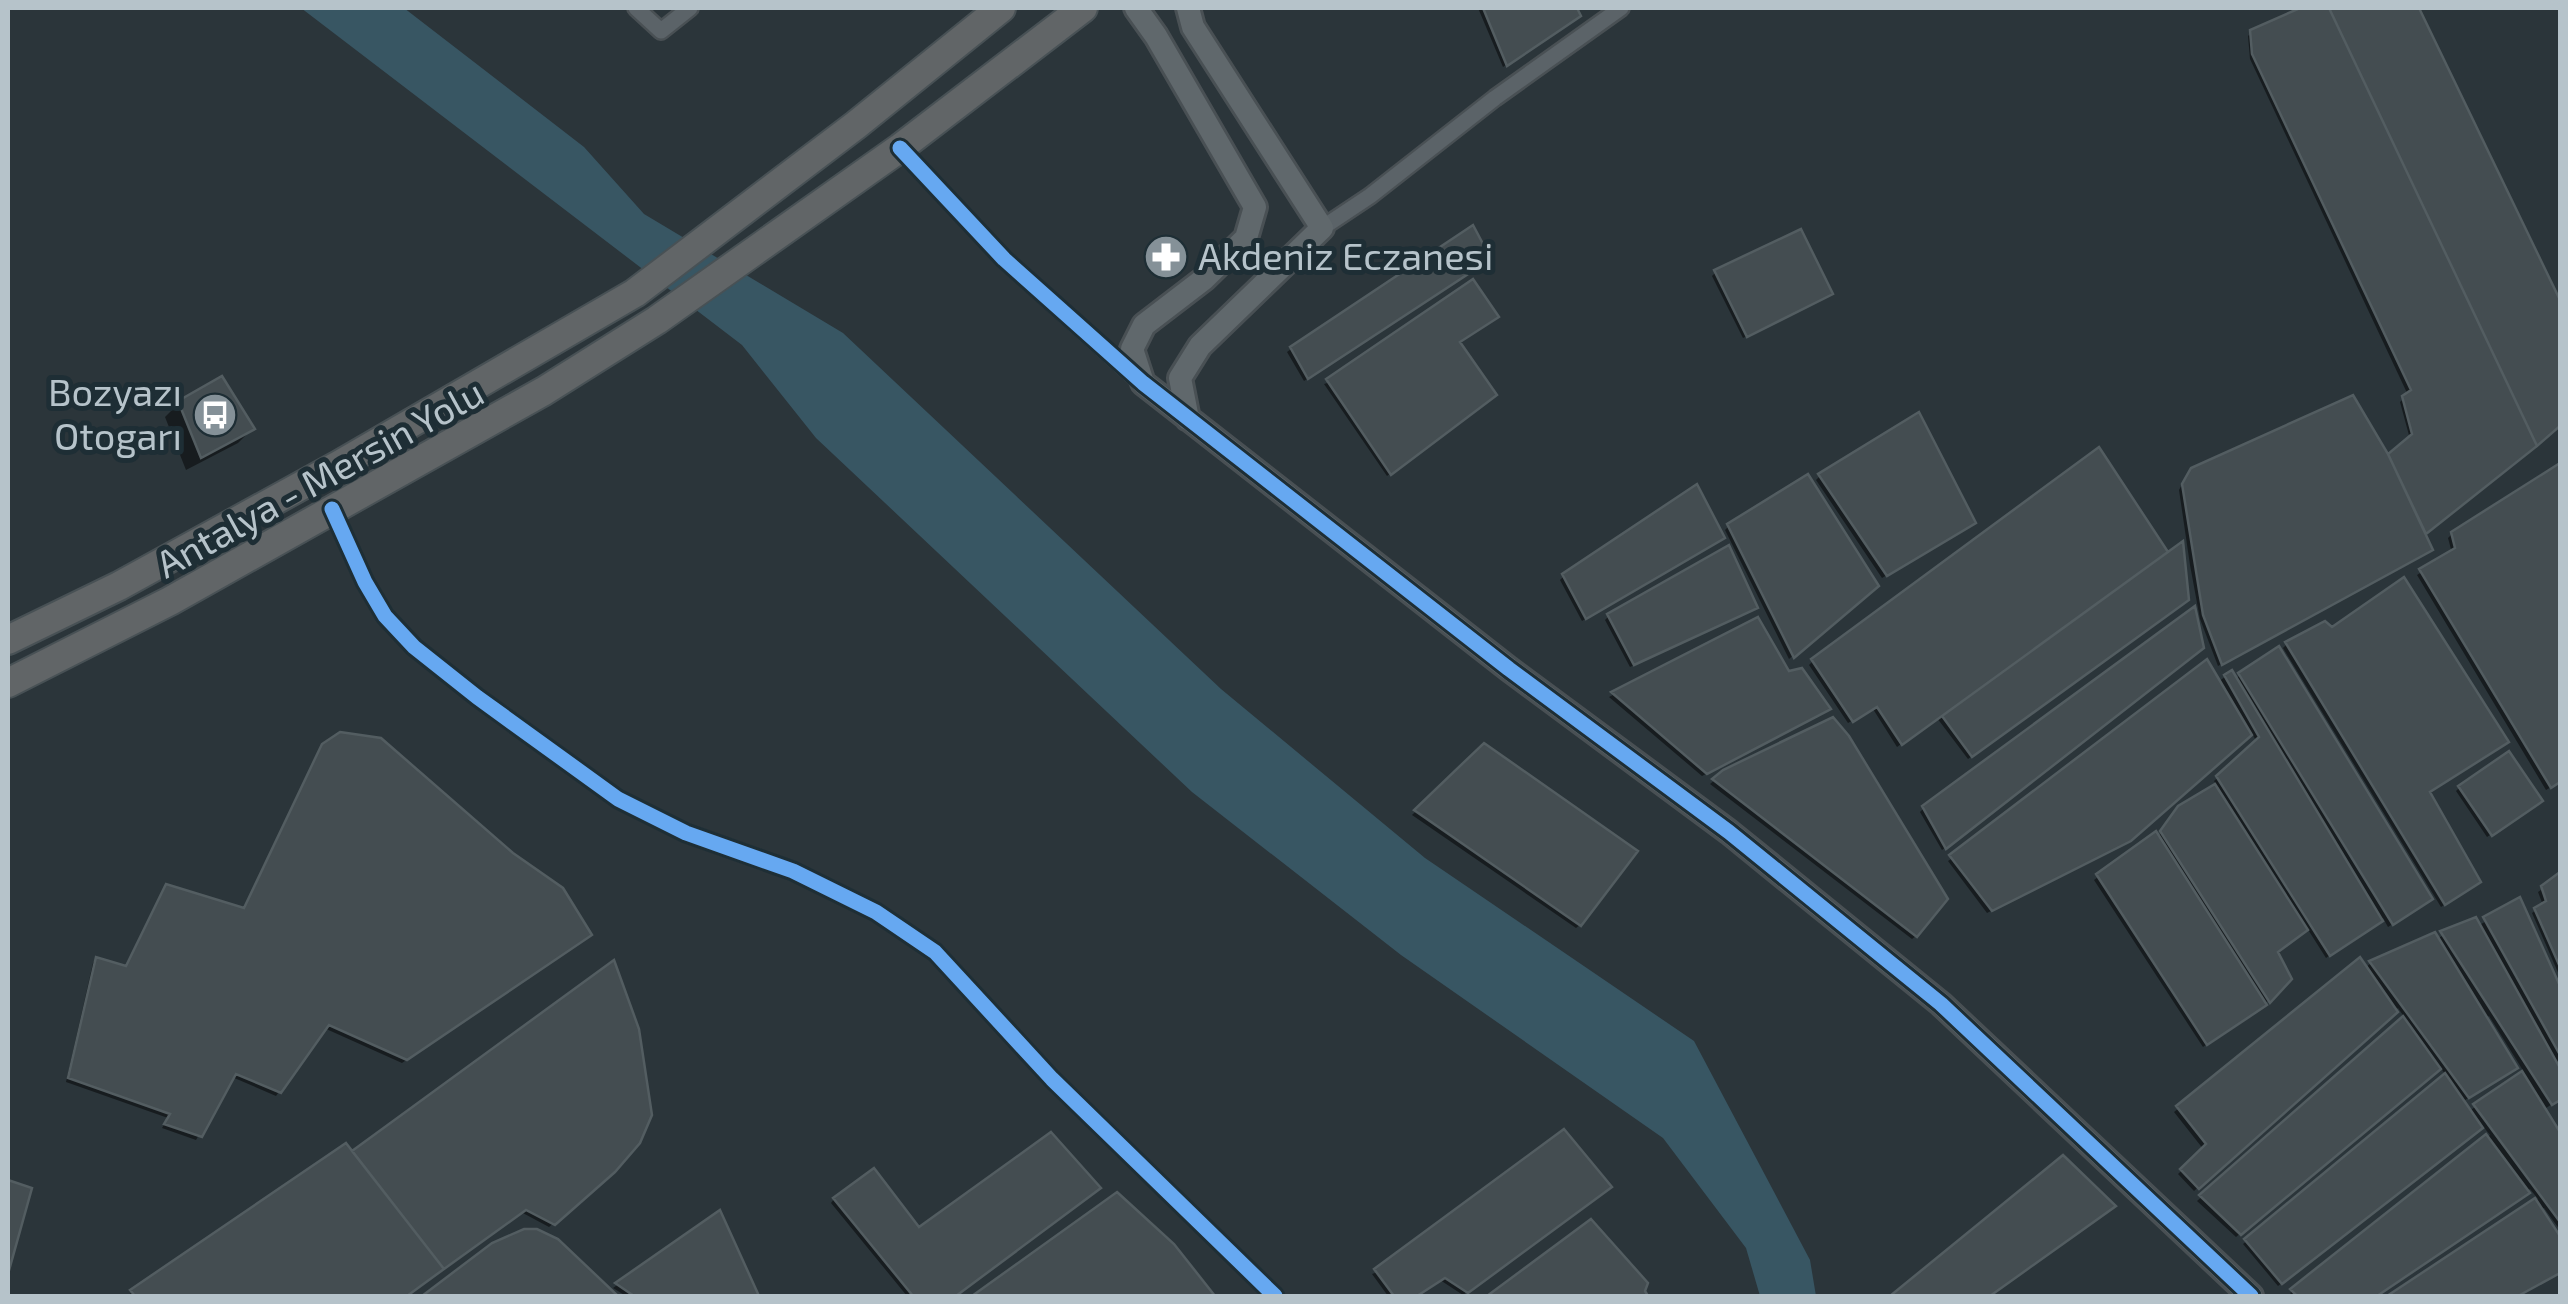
<svg xmlns="http://www.w3.org/2000/svg" width="2568" height="1304" font-family="'Exo 2',sans-serif">
  <rect width="100%" height="100%" fill="#2b353a"/>
  <!-- water -->
  <path fill="#385663" d="M301 8H404L584 147 644 214 843 333 1221 689 1425 858 1694 1041 1810 1260 1816 1296H1760L1746 1248 1663 1138 1401 955 1192 792 816 438 742 345Z"/>
  <!-- shadow -->
  <path fill="#0007" fill-rule="evenodd" d="M1478 8H1574L1578 16 1503 67Z
    M2309 8H2417L2560 301V422L2423 534 2426 553 2218 666 2200 619 2190 565 2179 490 2187 475 2387 457 2410 439 2400 402 2408 395 2250 59 2248 36 2252 32Z
    M1484 262 1304 381 1287 352 1291 349Z
    M1716 272 1826 297 1743 338 1712 276Z
    M1457 343 1490 398 1387 476 1324 384Z
    M179 403 252 429 238 443 186 470 165 417Z
    M2560 466V782L2546 790 2417 575 2452 553 2448 538 2452 534Z
    M1820 476 1969 526 1882 578 1816 480Z
    M1729 526 1876 585 1789 659 1725 530Z
    M1718 541 1582 621 1560 580 1564 576Z
    M2182 604 1968 759 1937 718 1897 747 1873 709 1848 723 1809 665 1813 661Z
    M1755 608 1630 667 1605 620 1609 616Z
    M1757 620 1787 674 1824 712 1702 776 1609 697Z
    M2287 644 2427 792 2474 885 2441 907 2283 648Z
    M2197 651 1942 850 1920 812 1924 808Z
    M2240 675 2426 903 2388 927 2383 918 2326 958 2307 928 2275 952 2289 979 2265 1004 2203 1047 2094 880 2151 838 2154 842 2180 808 2217 786 2214 781 2257 742 2251 732 2124 844 1987 913 1948 861 2225 677 2235 680Z
    M324 746 585 938 402 1063 324 1028 276 1096 232 1077 196 1140 162 1128 168 1118 66 1082 93 963 96 959 125 968 166 887 243 910Z
    M1484 746 1580 925 1576 928 1412 815Z
    M1724 772 1916 936 1912 939 1710 784Z
    M2459 788 2536 804 2487 837 2456 791Z
    M2560 877V977L2532 913 2543 905 2538 892Z
    M2519 901 2560 992V1099L2543 1110 2560 1137V1230L2544 1208 2540 1210 2560 1241V1272L2517 1296H2392L2538 1199 2530 1189 2375 1296H2290L2291 1291 2490 1135 2482 1125 2278 1286 2243 1244 2446 1075 2440 1067 2236 1237 2197 1201 2405 1018 2398 1008 2194 1191 2178 1174 2204 1150 2174 1112 2360 961 2365 968 2371 963 2436 939 2475 920 2478 926ZM2489 1016 2524 1072 2468 1112 2462 1102 2511 1071 2485 1018Z
    M352 1154 614 1171 549 1227 521 1212 405 1296 128 1295Z
    M1606 1190 1463 1295 1440 1280 1415 1296H1388L1372 1274Z
    M1094 1191 953 1296H907L831 1203 834 1199 918 1231Z
    M1117 1195 1173 1246 1211 1296H977Z
    M719 1213 757 1296H626L613 1288Z
    M1591 1222 1645 1296H1491Z
    M557 1241 614 1296H426L494 1245Z"/>
  <!-- building -->
  <path fill="#444d51" stroke="#535d61" stroke-width="2.5" d="M1483 8H1577L1581 16 1507 66Z
    M2300 8H2329L2537 446 2426 534 2388 454 2412 434 2402 396 2411 390 2252 54 2250 30Z
    M2329 8H2419L2560 300V426L2537 446Z
    M1473 225 1491 259 1308 379 1290 347Z
    M1801 229 1833 294 1747 337 1714 270Z
    M1473 279 1499 317 1460 342 1497 395 1391 475 1326 379Z
    M222 376 255 429 201 458 178 401Z
    M2353 395 2388 454 2433 550 2222 665 2203 615 2182 484 2191 468Z
    M1919 412 1976 523 1887 576 1818 474Z
    M2099 447 2168 552 1902 745 1877 707 1853 722 1811 659Z
    M2560 463V782L2551 788 2419 569 2455 548 2451 532Z
    M1808 474 1879 586 1794 658 1727 524Z
    M1697 484 1725 538 1586 619 1562 574Z
    M2183 541 2189 600 1972 757 1942 716Z
    M1729 545 1758 608 1634 665 1607 614Z
    M2404 577 2509 742 2430 792 2481 882 2445 905 2285 642 2325 621 2332 627Z
    M2195 606 2204 648 1946 849 1922 806Z
    M1758 617 1789 671 1802 668 1831 709 1707 774 1611 692Z
    M2279 646 2433 899 2393 925 2238 673Z
    M2207 659 2252 735 2131 841 1992 911 1949 855Z
    M2232 670 2383 921 2330 956 2216 776 2259 737 2224 675Z
    M1833 717 1849 736 1948 899 1917 937 1712 779 1723 770Z
    M340 732 381 738 513 853 563 888 592 935 407 1060 329 1025 281 1093 236 1074 202 1137 164 1124 170 1114 68 1078 96 957 126 966 166 884 244 908 322 744Z
    M1484 743 1638 851 1581 926 1414 810Z
    M2509 751 2543 801 2492 836 2458 786Z
    M2215 784 2308 930 2278 952 2292 979 2270 1003 2160 831 2178 806Z
    M2156 831 2267 1005 2207 1045 2096 874Z
    M2560 872V967L2534 908 2546 901 2541 886Z
    M2520 897 2560 986V1055L2483 917Z
    M2476 917 2560 1068V1100L2552 1105 2440 931Z
    M2435 932 2518 1068 2469 1098 2369 961Z
    M2360 957 2398 1012 2199 1189 2180 1169 2206 1144 2176 1106Z
    M614 960 639 1029 652 1115 640 1143 615 1172 555 1225 526 1210 444 1269 352 1151Z
    M2403 1016 2441 1069 2241 1235 2199 1195Z
    M2522 1071 2560 1132V1222L2473 1104Z
    M2445 1073 2483 1128 2282 1284 2244 1239Z
    M1564 1129 1612 1187 1468 1293 1445 1278 1417 1296H1394L1374 1269Z
    M1051 1132 1101 1188 956 1296H913L833 1198 874 1168 919 1227Z
    M2486 1134 2530 1193 2377 1296H2297L2290 1289Z
    M346 1143 444 1269 407 1296H135L130 1290Z
    M2063 1155 2116 1206 1990 1296H1890Z
    M8 1180 32 1188 8 1274Z
    M1117 1192 1174 1244 1215 1296H972Z
    M2535 1198 2560 1236V1273L2518 1296H2387Z
    M720 1210 759 1296H634L615 1283Z
    M1591 1219 1648 1283 1645 1291 1648 1296H1487Z
    M524 1229H537L558 1239 618 1296H422L492 1243Z"/>
  <g fill="none" stroke-linecap="round" stroke-linejoin="round">
    <!-- street casing -->
    <g stroke="#495054" stroke-width="20">
      <path id="street" d="M636 8 661 31 690 8
        M900 148 1004 259 1140 381
        M1322 228 1370 196 1495 98 1621 8
        M332 509 365 582 385 616 414 647 477 697 618 799 686 833 793 871 876 912 935 952 1052 1079 1275 1296"/>
    </g>
    <!-- secondary casing -->
    <g stroke="#495054" stroke-width="28">
      <path id="secondary" d="M1136 8 1156 36 1255 207 1246 238 1204 279 1144 325 1132 349 1143 383 1509 669 1729 832 1941 1004 2251 1296
        M1188 8 1193 27 1322 228 1200 346 1180 378 1188 419"/>
    </g>
    <!-- highway casing -->
    <g stroke="#485155" stroke-width="32">
      <path id="highway" d="M8 640 119 586 337 466 635 293 856 125 1001 8
        M8 683 170 601 544 391 657 320 900 148 1083 8"/>
    </g>
    <!-- street -->
    <use href="#street" stroke="#5b6368" stroke-width="15"/>
    <!-- secondary -->
    <use href="#secondary" stroke="#60686c" stroke-width="22"/>
    <!-- highway -->
    <use href="#highway" stroke="#616567" stroke-width="28"/>
    <!-- cycleway casing -->
    <g stroke="#1e2e35" stroke-width="21">
      <path id="cycleway" d="M900 148 1004 259 1143 383 1509 669 1729 832 1941 1004 2251 1296
        M332 509 365 582 385 616 414 647 477 697 618 799 686 833 793 871 876 912 935 952 1052 1079 1275 1296"/>
    </g>
    <!-- cycleway -->
    <use href="#cycleway" stroke="#66a8f1" stroke-width="15"/>
  </g>
  <!-- icons -->
  <defs>
    <g id="pharmacy-disc" transform="scale(2.25)"><circle r="9.5" fill="#859198" stroke="#1e2e35"/><path d="M-2-6h4v4h4v4h-4v4h-4v-4h-4v-4h4Z" fill="#fff"/></g>
    <g id="bus-disc" transform="scale(2.25)"><circle r="9.5" fill="#859198" stroke="#1e2e35"/><path d="M-5-6H5V4H4V6H2V4H-2V6H-4V4H-5ZM-3.5-4V0h7V-4ZM-3.5 1.2v1.5H-2V1.2ZM2 1.2v1.5H3.5V1.2Z" fill="#fff"/></g>
  </defs>
  <g fill-rule="evenodd">
    <use href="#pharmacy-disc" x="1166" y="257"/>
    <use href="#bus-disc" x="215" y="415"/>
  </g>
  <g text-anchor="middle" stroke-width="10" stroke-linejoin="round" paint-order="stroke">
    <!-- poi labels -->
    <g font-size="38" fill="#b6c3ca" stroke="#1e2e35" text-anchor="start">
      <text x="1198" y="270">Akdeniz Eczanesi</text>
      <text x="182" y="406" text-anchor="end">Bozyazı<tspan x="182" dy="44">Otogarı</tspan></text>
    </g>
    <!-- street labels -->
    <g font-size="38" fill="#b6c3ca" stroke="#1e2e35">
      <text transform="translate(320 479) rotate(-29)" y="13">Antalya - Mersin Yolu</text>
    </g>
  </g>
  <!-- border -->
  <rect width="2568" height="1304" fill="none" stroke="#b6c3ca" stroke-width="20"/>
</svg>
